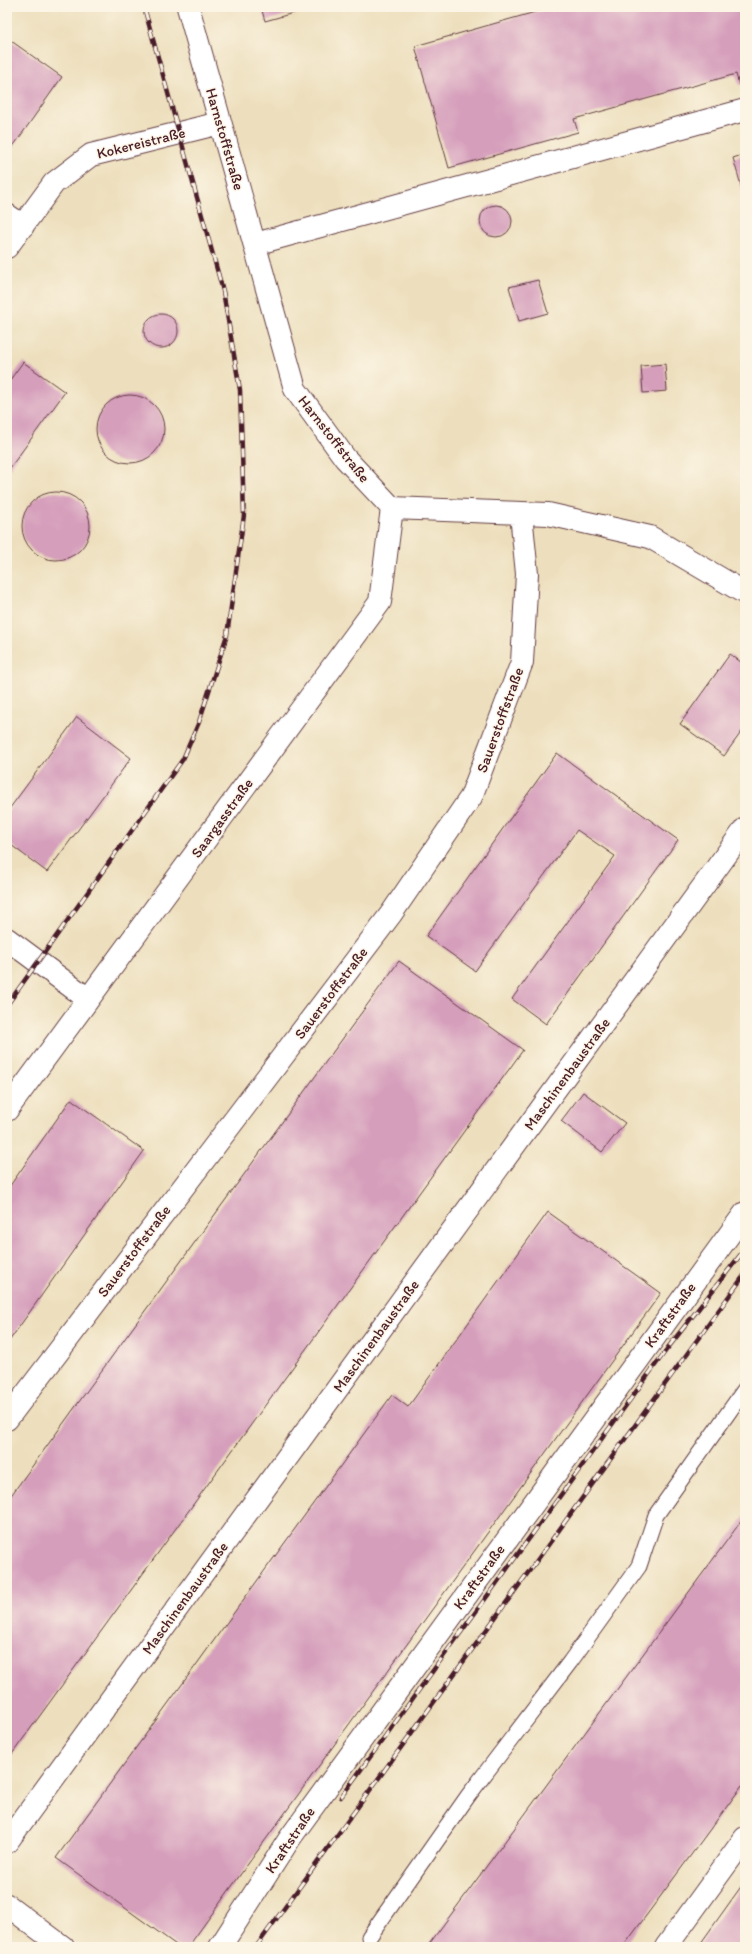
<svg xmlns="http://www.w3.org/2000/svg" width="752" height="1954" font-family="Itim,sans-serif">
  <rect width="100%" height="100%" fill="#fcf5e5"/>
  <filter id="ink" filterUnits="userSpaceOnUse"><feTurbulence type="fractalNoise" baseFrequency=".025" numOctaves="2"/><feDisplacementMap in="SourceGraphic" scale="8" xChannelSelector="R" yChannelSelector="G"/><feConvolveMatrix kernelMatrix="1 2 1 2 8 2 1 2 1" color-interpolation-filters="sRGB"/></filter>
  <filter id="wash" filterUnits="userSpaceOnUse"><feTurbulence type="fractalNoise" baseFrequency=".012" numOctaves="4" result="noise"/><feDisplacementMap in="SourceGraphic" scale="16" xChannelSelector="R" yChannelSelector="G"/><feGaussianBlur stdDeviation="0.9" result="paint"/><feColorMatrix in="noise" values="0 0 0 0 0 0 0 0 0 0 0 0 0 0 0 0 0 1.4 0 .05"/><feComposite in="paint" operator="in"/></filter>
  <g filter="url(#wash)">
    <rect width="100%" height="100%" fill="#eddfbd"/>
    <g id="blocks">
      <!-- building -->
      <path fill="#d59ebb" d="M261 7H315L265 21Z
        M553 7H745V84L739 85 736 74 574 119 578 132 449 168 415 46Z
        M7 38 62 77 7 155Z
        M745 154V199L733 158Z
        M480 221a16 16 0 1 1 32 0a16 16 0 1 1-32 0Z
        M538 280 548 313 519 321 509 287Z
        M144 331a17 17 0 1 1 34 0a17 17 0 1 1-34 0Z
        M23 362 65 392 7 472V384Z
        M665 364 667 391 643 393 641 366Z
        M96 429a34 34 0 1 1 68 0a34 34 0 1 1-68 0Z
        M22 526a34 34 0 1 1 68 0a34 34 0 1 1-68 0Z
        M730 654 745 665V727L724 756 680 724Z
        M77 717 131 758 47 872 7 842V812Z
        M557 753 678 840 546 1024 512 999 615 856 577 830 475 971 426 936Z
        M399 961 523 1050 7 1761V1501Z
        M583 1092 625 1123 602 1152 561 1121Z
        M71 1099 144 1151 7 1344V1190Z
        M548 1212 661 1293 188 1947H179L56 1858 392 1395 408 1407Z
        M745 1516V1782L623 1947H427Z
        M745 1881V1947H698Z"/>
    </g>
  </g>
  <g filter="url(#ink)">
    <use href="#blocks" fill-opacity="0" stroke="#623c41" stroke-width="1"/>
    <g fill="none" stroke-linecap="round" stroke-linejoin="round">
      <!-- service casing -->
      <g stroke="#623c41" stroke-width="17">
        <path id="service" d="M369 1937 468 1796 570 1662 639 1566 656 1515 745 1389"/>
      </g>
      <!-- minor casing -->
      <g stroke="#623c41" stroke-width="24">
        <path id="minor" d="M188 7 295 389 345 458 392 508 548 514 650 537 745 593
          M7 215 23 226
          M255 244 745 110
          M7 247 54 183 91 155 220 123
          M7 939 88 999
          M7 1110 380 602 392 508
          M7 1419 391 914 471 797 522 662 527 574 521 514
          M7 1842 745 829
          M7 1905 63 1947
          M220 1947 290 1838 745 1213
          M666 1947 745 1838"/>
      </g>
      <!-- service -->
      <use href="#service" stroke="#fff" stroke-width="15"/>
      <!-- minor -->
      <use href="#minor" stroke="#fff" stroke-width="22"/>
      <!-- rail casing -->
      <g stroke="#4a1f2b" stroke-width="4.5">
        <path id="rail" d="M7 1005 183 759 199 722 227 635 244 515 240 390 223 291 144 7
          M341 1797 667 1349 745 1249
          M256 1947 745 1274"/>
      </g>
      <!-- rail -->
      <use href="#rail" stroke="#fcf5e5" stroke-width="3" stroke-dasharray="9" stroke-linecap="butt"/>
    </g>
  </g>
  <g text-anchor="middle" stroke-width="3" stroke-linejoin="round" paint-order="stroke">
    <!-- street labels -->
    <g font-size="15" fill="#4a1f2b" stroke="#fcf5e5">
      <text transform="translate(225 139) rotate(74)" y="5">Harnstoffstraße</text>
      <text transform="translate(141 143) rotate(-14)" y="5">Kokereistraße</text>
      <text transform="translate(334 439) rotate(52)" y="5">Harnstoffstraße</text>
      <text transform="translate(500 720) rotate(-70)" y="5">Sauerstoffstraße</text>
      <text transform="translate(222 818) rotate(-54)" y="5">Saargasstraße</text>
      <text transform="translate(331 993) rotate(-53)" y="5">Sauerstoffstraße</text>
      <text transform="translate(567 1074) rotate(-54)" y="5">Maschinenbaustraße</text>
      <text transform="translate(134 1251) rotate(-53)" y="5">Sauerstoffstraße</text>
      <text transform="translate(670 1315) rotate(-54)" y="5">Kraftstraße</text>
      <text transform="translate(376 1336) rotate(-54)" y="5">Maschinenbaustraße</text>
      <text transform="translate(479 1577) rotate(-54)" y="5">Kraftstraße</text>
      <text transform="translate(185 1598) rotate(-54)" y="5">Maschinenbaustraße</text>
      <text transform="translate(290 1840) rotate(-56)" y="5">Kraftstraße</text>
    </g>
  </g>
  <!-- margin -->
  <rect width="752" height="1954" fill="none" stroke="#fcf5e5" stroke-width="24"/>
</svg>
